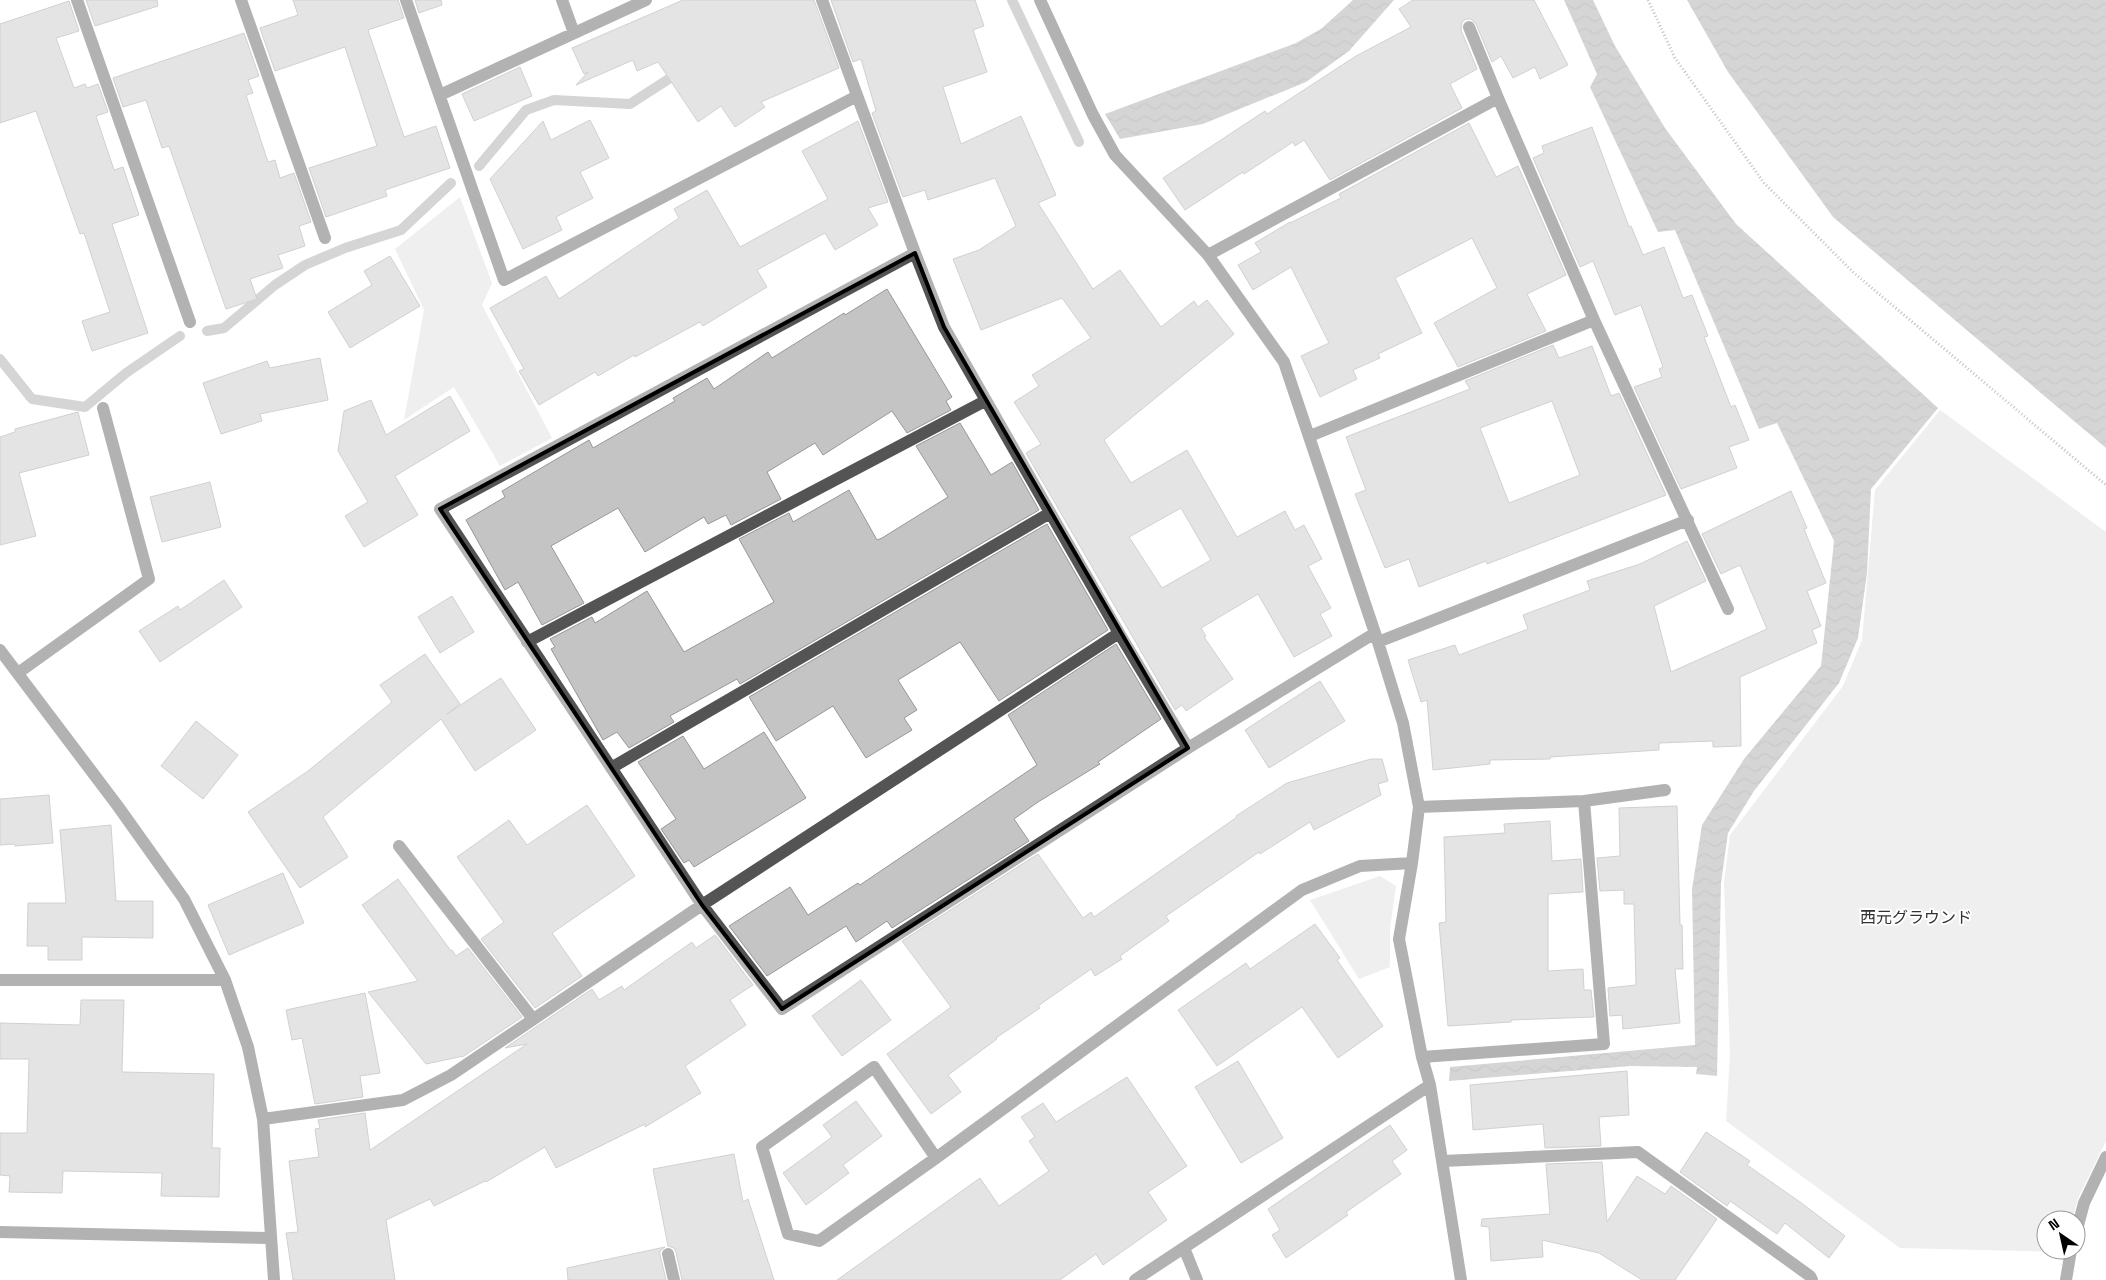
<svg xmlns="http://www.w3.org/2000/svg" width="2106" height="1280" font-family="'Space Grotesk','Noto Sans JP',sans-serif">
  <defs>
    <pattern id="water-waves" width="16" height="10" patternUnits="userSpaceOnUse" patternTransform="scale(1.25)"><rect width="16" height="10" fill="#a2a2a2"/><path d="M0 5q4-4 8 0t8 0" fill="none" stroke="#8a8a8a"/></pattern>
  </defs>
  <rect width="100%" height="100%" fill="#fff"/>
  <!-- park -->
  <path fill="#dbdbdb" d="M460 197 492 283 482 305 552 438 500 466 454 387 404 420 424 310 395 249Z
    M1940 410 2106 532V1141L2079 1196 2072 1220H2046V1250H2064L2063 1252 1900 1248 1726 1121 1730 1055 1724 882 1730 835 1843 686 1862 640 1875 490Z
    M1380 876 1396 886 1390 929V967L1359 979 1310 900Z"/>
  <!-- water -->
  <path fill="url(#water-waves)" d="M1353 0H1394L1349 51 1306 82 1203 124 1120 139 1105 114 1296 43 1321 29Z
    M1564 0H1593L1615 46 1665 128 1736 224 1938 408 1871 489 1867 573 1858 638 1839 683 1754 791 1728 833 1721 883 1717 1076 1696 1074 1697 1067 1630 1066 1449 1081 1450 1067 1695 1045 1692 889 1702 825 1744 759 1821 666 1834 541 1777 423 1759 429 1675 230 1658 232 1590 87 1597 74Z
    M1687 0H2106V448L1833 217 1728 72Z"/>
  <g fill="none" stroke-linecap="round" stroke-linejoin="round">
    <!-- stream -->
    <path stroke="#a2a2a2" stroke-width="10" d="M1012 0 1079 142
      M479 166 526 110 554 100 630 104 681 71
      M207 331 224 328 275 285 305 265 345 248 401 230 451 183
      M0 359 32 399 85 407 126 373 180 336"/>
  </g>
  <!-- building -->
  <path fill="#c4c4c4" stroke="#989898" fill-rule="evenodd" d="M86 0H157L158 6 95 26Z
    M293 0H398L404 18 368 30 404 137 436 126 450 168 385 190 387 196 326 217 309 168 377 146 345 47 275 71 260 28 298 15Z
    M415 0H441L442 5 419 13Z
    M683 0H814L839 68 761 102 765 107 735 127 721 106 698 122 658 62 637 71 633 60 576 85 588 72 584 74 572 48Z
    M831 0H975L984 26 973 30 987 72 943 87 961 144 1021 116 1056 195 1038 203 1093 289 1120 270 1161 327 1194 301 1198 307 1207 300 1234 334 1104 440 1131 483 1187 450 1237 537 1285 511 1295 530 1304 525 1322 559 1308 566 1331 608 1320 614 1332 636 1294 657 1258 594 1201 628 1206 636 1204 637 1233 679 1186 711 1182 705 1175 710 1026 453 1041 444 1014 402 1039 386 1032 375 1091 338 1062 298 981 330 953 259 979 250 1016 226 995 178 928 200 925 190 903 197 872 113 876 111 861 59 853 62ZM1181 508 1211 560 1162 588 1129 537Z
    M1413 0H1534L1568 65 1540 79 1535 67 1513 78 1501 56 1492 62 1476 24 1471 19H1466L1462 22 1461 30 1477 69 1450 84 1462 108 1330 180 1304 140 1295 146 1293 142 1244 174 1243 172 1185 210 1163 178 1265 111 1267 114 1356 56 1411 27 1399 9Z
    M69 1 79 31 56 38 74 88 85 84 87 88 98 84 108 112 96 116 114 170 123 167 139 215 112 224 148 333 92 351 82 321 110 312 84 233 80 234 36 111 0 123V24Z
    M244 33 259 76 248 80 253 93 246 95 268 162 275 160 280 178 294 173 311 222 299 226 305 246 278 255 283 268 250 279 257 299 226 309 169 146 162 148 146 100 123 107 113 78Z
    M520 67 532 96 474 121 462 94Z
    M590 120 609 158 580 172 593 198 556 217 562 230 523 249 490 179 543 121 551 140Z
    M858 121 888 202 868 208 878 225 835 250 825 233 757 270 767 287 703 326 700 322 635 357 634 355 598 376 595 372 539 405 519 371 524 369 490 308 546 276 559 299 679 218 674 209 707 190 740 247 828 199 802 151Z
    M1469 123 1496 177 1518 166 1566 275 1527 294 1546 331 1458 367 1434 323 1497 288 1472 238 1395 278 1422 333 1378 354 1380 358 1353 370 1357 379 1320 397 1301 356 1329 343 1291 267 1253 290 1238 265 1261 252 1255 243 1290 222V223L1341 198 1339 194Z
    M1592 127 1629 227 1631 226 1643 255 1664 247 1683 298 1692 295 1708 336 1704 337 1731 407 1735 405 1749 440 1729 447 1737 468 1681 489 1634 387 1662 377 1659 369 1663 367 1641 305 1615 315 1593 261 1580 267 1533 158 1544 153 1542 146Z
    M390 256 420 306 350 348 328 312 372 285 364 271Z
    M887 289 952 397 946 401 951 410 907 433 892 411 823 455 815 443 767 472 781 499 731 525 726 515 708 524 704 517 645 552 618 508 551 546 584 603 542 625 518 582 505 590 466 520 505 497 502 491 589 440 593 448 675 401 673 398 707 378 714 389 768 352 772 358 844 313 845 315Z
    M1553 345 1559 358 1592 346 1611 396 1619 393 1666 495 1487 564 1486 561 1419 587 1409 559 1385 568 1355 494 1366 490 1346 437 1470 389 1465 381ZM1552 401 1580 475 1509 503 1480 428Z
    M320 358 328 400 260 414 262 421 221 434 203 383 267 361 270 368Z
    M450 396 470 431 395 476 418 515 364 547 345 516 368 502 338 451 344 411 371 400 386 435Z
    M78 412 89 455 19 473 36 536 0 545V437L15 432V429Z
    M960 423 991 475 1012 462 1039 510 740 684 737 679 670 716 674 722 629 748 617 732 603 740 551 649 555 647 550 639 592 617 595 623 647 591 684 652 774 602 739 539 789 513 793 522 849 490 877 540 882 538 948 497 916 446Z
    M210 482 221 527 162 542 150 497Z
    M1791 491 1807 528 1804 529 1826 583 1807 591 1821 626 1812 630 1817 643 1740 677 1741 746 1713 747V741L1659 743V750L1550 757V759L1490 760V764L1433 770 1427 700 1421 702 1408 660 1455 645 1459 655 1528 629 1523 615 1590 590 1587 581 1640 564 1687 541 1706 581 1654 606 1671 672 1767 629 1740 565 1721 574 1702 534Z
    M1047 524 1108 630 999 701 960 642 898 680 917 710 904 718 912 730 866 758 833 706 776 741 749 697Z
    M224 580 242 607 160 662 139 631 178 606 180 610Z
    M452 596 474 632 440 653 418 617Z
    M1116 644 1161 719 1098 762 1100 764 1038 802 1014 819 1029 841 892 928 887 921 856 942 846 926 767 976 729 926 790 887 808 915 858 883 860 885 1037 765 1008 715Z
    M425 654 460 704 447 714 501 678 536 730 475 771 441 719 323 817 348 857 300 888 248 812 308 771 392 702 380 685Z
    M1320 681 1345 721 1269 768 1245 730Z
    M196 721 238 755 203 799 161 766Z
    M764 732 806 798 694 867 689 860 684 863 661 829 676 819 638 762 683 736 704 769Z
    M1371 759H1382L1388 781 1378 784 1381 795 1314 830 1310 822 1260 854 1259 852 1166 916 1169 921 1120 956 1122 959 1095 976 1091 969 1038 1006 1040 1008 996 1038 997 1039 948 1075 961 1092 931 1114 887 1054 951 1007 902 941 1038 854 1083 918 1091 912 1094 917 1237 817 1236 816 1287 783Z
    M49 795 53 843 15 846V844L0 845V799Z
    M587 805 635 876 552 933 582 976 535 1008 481 939 504 922 457 857 509 820 527 845Z
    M1677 806 1680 925H1682L1683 969H1675L1680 1023 1623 1029 1622 1015 1610 1016 1608 988 1636 985 1634 904H1624V890L1600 891 1597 858 1620 856 1619 808Z
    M1550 821 1552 861 1581 859 1583 892 1548 894V971L1583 969 1584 990H1591L1594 1017 1511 1020V1022L1448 1026 1439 923 1446 922 1444 837 1505 833 1504 824Z
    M111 825 116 901H153V938L82 937V960H48V946H27L28 903H66L60 830Z
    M283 873 304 923 229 955 208 905Z
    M398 879 451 951 452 950 456 956 468 948 522 1017 464 1056 426 1064 368 992 418 981 362 905Z
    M1315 924 1340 958 1337 960 1383 1026 1338 1058 1302 1007 1217 1066 1178 1010 1246 963 1250 969Z
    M715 935 753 985 730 1000 746 1025 685 1066 701 1093 645 1127V1124L556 1168 545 1147 486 1182 485 1181 434 1206 430 1199 386 1220 395 1280H293L286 1233 298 1232 289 1161 319 1157 315 1129 320 1128 318 1120 365 1113 370 1150 527 1044 505 1048 592 989 599 1000 622 986 624 990 692 942 696 948Z
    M861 980 891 1020 842 1056 812 1016Z
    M365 993 380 1073 360 1076 363 1097 315 1104 302 1038 292 1040 286 1010Z
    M81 1000H124L122 1072 214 1074 212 1148H220L219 1197 161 1196 162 1173 63 1171 62 1193 9 1192 10 1176 0 1175V1133H27L29 1059H0V1023L80 1025Z
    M1238 1061 1283 1138 1241 1163 1195 1087Z
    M1627 1071 1629 1115 1599 1117 1601 1146 1545 1148 1543 1124 1473 1130 1470 1085Z
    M1127 1077 1187 1166 1148 1192 1167 1220 1103 1265 1096 1254 1060 1280H837L980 1178 999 1206 1049 1171 1029 1141 1035 1137 1021 1117 1043 1103 1056 1122Z
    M856 1101 882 1136 843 1165 849 1173 806 1205 783 1173 832 1137 823 1125Z
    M1390 1125 1407 1150 1392 1161 1401 1174 1346 1212 1348 1215 1286 1258 1272 1235 1280 1230 1268 1209Z
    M1706 1132 1750 1161 1747 1165 1800 1202 1845 1236 1829 1258 1785 1223 1777 1234 1730 1201 1727 1206 1680 1172Z
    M734 1154 743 1202 748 1199 774 1280H682L676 1252 674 1248 668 1246 653 1169Z
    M1602 1162 1607 1222 1637 1176 1665 1194 1671 1186 1717 1219 1675 1280H1642L1599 1253 1542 1240 1543 1257 1491 1261 1489 1227 1481 1226 1482 1219 1550 1214 1546 1164Z
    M665 1247 660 1251V1255L666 1280H568L567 1268Z"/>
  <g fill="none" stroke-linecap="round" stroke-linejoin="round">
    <!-- path -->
    <path stroke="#767676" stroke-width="3" stroke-dasharray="1 2.5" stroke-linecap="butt" d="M1648 0 1675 58 1764 183 1853 272 2106 485"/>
    <!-- minor -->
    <path stroke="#545454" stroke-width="12" d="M77 0 190 322
      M241 0 325 238
      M406 0 504 280 857 96
      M562 0 574 33
      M1040 0 1093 115 1115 155 1208 255 1284 362 1378 642 1403 723 1419 807 1412 863 1399 939 1422 1057 1430 1085 1135 1280
      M1469 27 1498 98 1594 320 1728 609
      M440 95 646 0
      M915 253 440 509 702 905 782 1009 1188 748 1375 633
      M1208 255 1498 98
      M1310 436 1594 320
      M1119 633 1188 748
      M527 642 985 401
      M1378 642 1688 520
      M0 650 117 805 184 899 225 980 248 1047 263 1119 274 1280
      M18 673 149 579 103 408
      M611 768 1050 513
      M1584 801 1665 790
      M1419 807 1584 801 1604 1044 1422 1057
      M399 846 533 1019
      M0 980H225
      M1430 1085 1461 1280
      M263 1119 403 1100 451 1075 702 905 1119 633 944 327 915 253 822 0
      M936 1158 874 1067 762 1147 788 1234 819 1241 936 1158 1302 890 1360 866 1412 863
      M1443 1161 1638 1152 1810 1276 1812 1280
      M0 1232 270 1238
      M2076 1233 2084 1203 2106 1157
      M1184 1248 1197 1280
      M668 1254 674 1280
      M2066 1280 2071 1250"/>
  </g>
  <!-- marked area -->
  <path d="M0 0H2106V1280H0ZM915 253 944 327 1188 748 782 1009 702 905 440 509Z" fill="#fff" fill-opacity=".55" fill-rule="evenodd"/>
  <path fill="none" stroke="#000" stroke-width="4" stroke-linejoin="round" d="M915 253 944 327 1188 748 782 1009 702 905 440 509Z"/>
  <g text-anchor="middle" stroke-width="4" stroke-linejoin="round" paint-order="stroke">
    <!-- park labels -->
    <g font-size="16" fill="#323232" stroke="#fff">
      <text x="1916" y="923">西元グラウンド</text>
    </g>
  </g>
  <!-- north arrow -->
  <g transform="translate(2061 1235) rotate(326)"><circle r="24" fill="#ffffff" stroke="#999999"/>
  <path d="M0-4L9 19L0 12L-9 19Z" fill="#000000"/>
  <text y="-8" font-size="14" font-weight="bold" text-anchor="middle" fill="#000000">N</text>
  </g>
</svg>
